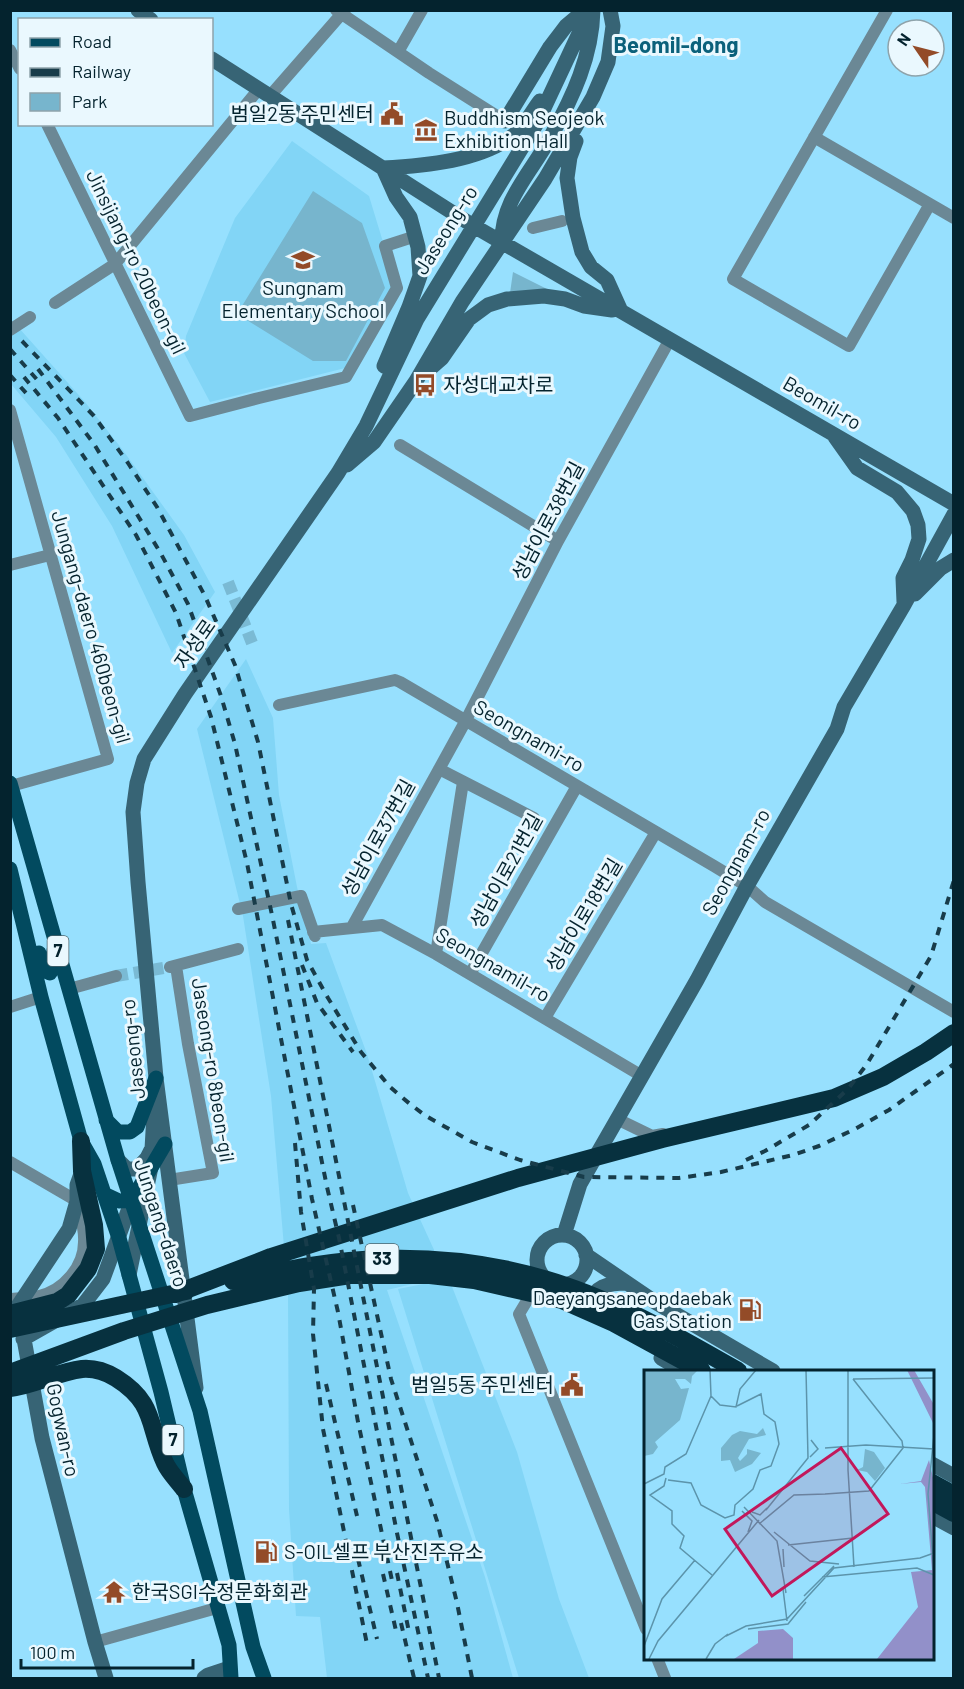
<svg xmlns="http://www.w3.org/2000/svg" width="964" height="1689" font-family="Barlow,'Noto Sans KR',sans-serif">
  <rect width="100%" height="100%" fill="#97e0fe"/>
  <!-- built -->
  <path fill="#82d5f6" d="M292 141 369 196 397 288 353 366 210 402 184 353 186 336 235 218Z
    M10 318 85 402 122 449 184 535 215 592 172 653 112 526 56 437 11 384Z
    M246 659 273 718 279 795 297 887 311 944 326 943 367 1054 408 1193 446 1276 387 1290 485 1577 513 1678H327L320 1617 296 1616 289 1509 288 1293 271 1096 243 916 197 729Z
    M449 1279 517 1452 559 1599 589 1678H519L398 1289Z"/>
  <!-- green -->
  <path fill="#77b5cd" d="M313 191 362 223 385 288 346 361H313L237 314Z
    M513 272 547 289 510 293Z"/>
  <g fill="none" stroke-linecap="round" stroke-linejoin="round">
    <!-- street-tunnel -->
    <path stroke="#7abad4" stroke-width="12" stroke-dasharray="12 6" stroke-linecap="butt" d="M228 582 252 643
      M116 976 169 967"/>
    <!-- street -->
    <path stroke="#6b8895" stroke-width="12" d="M336 10 429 73 505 121
      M887 10 733 279 849 346 930 204
      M10 50 20 69
      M398 52 422 10
      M269 97 345 10
      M47 124 190 416 259 398 346 377 397 288 385 246 416 236
      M814 137 954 218
      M533 228 562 221
      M55 303 115 264 258 90
      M10 330 30 317
      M10 410 108 759 11 786
      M400 445 558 541
      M10 565 50 555
      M279 705 395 680 400 682 714 866 747 886 765 902 954 1012
      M439 769 534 818
      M238 909 301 896 315 936
      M352 927 465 722 558 541 669 341
      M313 932 382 925 436 954 642 1076
      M436 954 463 782
      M170 967 238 949
      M470 974 577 786
      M69 989 116 976
      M10 1007 41 997
      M545 1018 656 832
      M617 1119 652 1136 663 1134
      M10 1162 77 1201C80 1214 85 1228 84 1242 84 1267 63 1291 39 1296 30 1298 20 1298 10 1299
      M169 1180 213 1173 188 1044 176 966
      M534 1289 519 1314 646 1629
      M95 1642 217 1608
      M657 1658 665 1678"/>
    <!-- secondary -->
    <path stroke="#376475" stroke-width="15" d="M138 10 151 20
      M212 59 472 225 954 504
      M505 121 550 47 566 26 585 10
      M576 141 570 157 567 178 573 218 582 252 591 267 607 280 621 311
      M383 168 396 197 410 217 418 247 420 276 409 307 384 366
      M383 168C424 166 482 161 515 134 525 126 532 111 540 101
      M502 243C501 200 532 172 551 136 573 97 592 56 593 10
      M426 372 442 358 469 319 488 305 507 299 544 296 565 299 584 306 612 310
      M835 437 857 468 897 492 913 511 918 525 919 539 912 560 903 578 904 602
      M347 465 374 442 416 381 462 302 545 179 593 97 608 62 613 26 610 10
      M915 594 941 568 954 560
      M118 1160 127 1169H137L147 1158 151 1150
      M82 1171 77 1185V1201L69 1229 18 1306 42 1438 95 1642 106 1678
      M564 1235 580 1184 697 980 747 886 837 729 844 707 904 605 954 514
      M537 1260a25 25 0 1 1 50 0a25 25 0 1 1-50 0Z
      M586 1255 655 1302 773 1371
      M129 1275 151 1167 154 1114
      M588 1306C594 1286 608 1283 627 1283
      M23 1339 83 1305 103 1279 132 1200
      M661 1358 683 1371
      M196 1388 156 1078 138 882 133 812 137 783 144 759 185 694 338 473 366 426 417 319 537 123 590 10
      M932 1464 954 1476
      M932 1516 954 1528
      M204 1678 208 1675 229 1668"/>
    <!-- primary -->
    <path stroke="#024a5f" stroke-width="15" d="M10 783 118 1160 200 1411 253 1647 264 1678
      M10 869 41 997 81 1141 94 1164 119 1238 161 1392 184 1489 229 1645 231 1678
      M39 953 44 970 50 973 53 966 54 951
      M106 1120 118 1132H130L137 1127 156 1078
      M104 1194 119 1201 132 1200 165 1144"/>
    <!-- highway -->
    <path stroke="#07313f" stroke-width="18" d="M233 1281C282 1271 332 1260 382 1259 443 1257 508 1266 566 1286 625 1306 684 1340 738 1371
      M175 1294 271 1257 518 1178 662 1139 834 1098 883 1077 926 1052 954 1033
      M10 1314 57 1302 68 1295 88 1269 96 1249 94 1225 82 1171 81 1141
      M10 1329 186 1291
      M10 1373 124 1331 207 1305 299 1283 350 1275H430L474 1280 562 1300 614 1323 702 1371
      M10 1388C35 1385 57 1372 82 1369 94 1368 106 1372 116 1378 156 1403 148 1426 165 1463 169 1472 178 1481 184 1489
      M932 1483 954 1495
      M932 1501 954 1513"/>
    <!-- rail -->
    <path stroke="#183c4a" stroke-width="4" stroke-dasharray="8 8" stroke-linecap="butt" d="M22 341 94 416 128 463 157 507 205 596 235 665 258 742 291 904 307 960 328 998 361 1052 390 1087 410 1104 426 1116 472 1142 520 1160 584 1177 679 1178 721 1172 793 1155 819 1146 855 1129 889 1110 954 1064
      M10 349 40 383
      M38 369 94 444 160 552 188 604 221 696 235 744 272 915 327 1187 339 1238 397 1533 428 1678
      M10 375 26 393
      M24 377 58 418 136 535 176 613 211 717 247 863 312 1199 338 1312 358 1422 393 1585
      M288 920 439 1678
      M302 965 317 1003 353 1052
      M295 1143 301 1212 314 1289 313 1334 323 1429 367 1644
      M746 1160 765 1151 809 1125 848 1089 867 1064 931 956 954 880
      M353 1205 391 1379 437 1521 457 1603 472 1678
      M326 1384 357 1516
      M358 1559 377 1639
      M397 1573 409 1632
      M383 1574 397 1635
      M401 1623 414 1678"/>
  </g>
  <!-- icons -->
  <defs>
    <g id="civic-bare" transform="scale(1.8)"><path d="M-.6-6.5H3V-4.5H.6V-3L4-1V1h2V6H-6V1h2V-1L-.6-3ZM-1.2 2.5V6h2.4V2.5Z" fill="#934b28" stroke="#eaf8fe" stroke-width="2.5" paint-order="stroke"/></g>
    <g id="museum-bare" transform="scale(1.8)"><path d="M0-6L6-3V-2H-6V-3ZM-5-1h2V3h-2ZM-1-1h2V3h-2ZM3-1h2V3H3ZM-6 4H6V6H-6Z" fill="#934b28" stroke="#eaf8fe" stroke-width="2.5" paint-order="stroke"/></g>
    <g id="school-bare" transform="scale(1.8)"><path d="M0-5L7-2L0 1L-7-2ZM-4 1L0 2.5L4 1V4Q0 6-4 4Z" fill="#934b28" stroke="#eaf8fe" stroke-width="2.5" paint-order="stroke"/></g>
    <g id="bus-bare" transform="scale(1.8)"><path d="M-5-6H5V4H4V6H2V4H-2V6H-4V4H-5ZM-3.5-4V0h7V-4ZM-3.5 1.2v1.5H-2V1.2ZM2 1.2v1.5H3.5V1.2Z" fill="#934b28" stroke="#eaf8fe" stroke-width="2.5" paint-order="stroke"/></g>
    <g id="fuel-bare" transform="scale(1.8)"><path d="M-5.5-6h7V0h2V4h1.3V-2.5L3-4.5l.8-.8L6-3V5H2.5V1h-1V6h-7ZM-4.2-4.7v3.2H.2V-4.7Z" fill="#934b28" stroke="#eaf8fe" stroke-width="2.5" paint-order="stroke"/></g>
    <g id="temple-bare" transform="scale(1.8)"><path d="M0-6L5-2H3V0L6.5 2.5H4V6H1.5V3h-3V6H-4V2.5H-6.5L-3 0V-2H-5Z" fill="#934b28" stroke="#eaf8fe" stroke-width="2.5" paint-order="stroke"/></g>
  </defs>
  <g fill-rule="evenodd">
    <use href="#civic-bare" x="392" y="114"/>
    <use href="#museum-bare" x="426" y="130"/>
    <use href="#school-bare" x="303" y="260"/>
    <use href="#bus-bare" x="425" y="385"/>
    <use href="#fuel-bare" x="750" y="1310"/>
    <use href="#civic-bare" x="572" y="1385"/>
    <use href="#fuel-bare" x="266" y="1552"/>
    <use href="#temple-bare" x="114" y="1592"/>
  </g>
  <g text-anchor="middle" stroke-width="6" stroke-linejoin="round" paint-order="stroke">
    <!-- shield labels -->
    <g fill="#eaf8fe" stroke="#49636c" stroke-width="1.5">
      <rect x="47.5" y="936" width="21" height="30" rx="4.5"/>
      <rect x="365.5" y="1244" width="33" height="30" rx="4.5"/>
      <rect x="162.5" y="1425" width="21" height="30" rx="4.5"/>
    </g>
    <g font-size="18" font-weight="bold" fill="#04232e">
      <text x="58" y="957">7</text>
      <text x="382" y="1265">33</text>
      <text x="173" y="1446">7</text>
    </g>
    <!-- poi labels -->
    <g font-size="20" fill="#04232e" stroke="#eaf8fe" text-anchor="start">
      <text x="374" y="121" text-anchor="end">범일2동 주민센터</text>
      <text x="444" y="125">Buddhism Seojeok<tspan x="444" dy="23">Exhibition Hall</tspan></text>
      <text x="303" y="295" text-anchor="middle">Sungnam<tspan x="303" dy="23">Elementary School</tspan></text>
      <text x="443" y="392">자성대교차로</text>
      <text x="732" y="1305" text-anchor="end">Daeyangsaneopdaebak<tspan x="732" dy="23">Gas Station</tspan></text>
      <text x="554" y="1392" text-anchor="end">범일5동 주민센터</text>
      <text x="284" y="1559">S-OIL셀프 부산진주유소</text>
      <text x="132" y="1599">한국SGI수정문화회관</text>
    </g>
    <!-- street labels -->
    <g font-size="20" fill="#04232e" stroke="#eaf8fe">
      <text transform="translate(446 230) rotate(-58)" y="7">Jaseong-ro</text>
      <text transform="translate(136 262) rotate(64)" y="7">Jinsijang-ro 20beon-gil</text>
      <text transform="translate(822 403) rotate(30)" y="7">Beomil-ro</text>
      <text transform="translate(548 521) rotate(-62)" y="7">성남이로38번길</text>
      <text transform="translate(91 627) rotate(74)" y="7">Jungang-daero 460beon-gil</text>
      <text transform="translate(195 644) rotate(-55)" y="7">자성로</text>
      <text transform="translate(529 736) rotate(30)" y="7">Seongnami-ro</text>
      <text transform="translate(378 838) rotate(-61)" y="7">성남이로37번길</text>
      <text transform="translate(736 862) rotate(-61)" y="7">Seongnam-ro</text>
      <text transform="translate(506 871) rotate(-61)" y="7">성남이로21번길</text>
      <text transform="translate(584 915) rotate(-59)" y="7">성남이로18번길</text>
      <text transform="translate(493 965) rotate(30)" y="7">Seongnamil-ro</text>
      <text transform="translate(133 1049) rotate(-96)" y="7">Jaseong-ro</text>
      <text transform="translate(213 1070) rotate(81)" y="7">Jaseong-ro 8beon-gil</text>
      <text transform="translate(161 1223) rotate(72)" y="7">Jungang-daero</text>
      <text transform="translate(63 1430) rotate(78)" y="7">Gogwan-ro</text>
    </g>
    <!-- quarter labels -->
    <g font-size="22" font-weight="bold" fill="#0b617b" stroke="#eaf8fe">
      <text x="676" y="53">Beomil-dong</text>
    </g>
  </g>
  <!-- overview -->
  <g transform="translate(644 1370)">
    <rect width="290" height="290" fill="#97e0fe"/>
    <path d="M0 0H54L48 6 47 14 41 9H31L37 19 45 18 36 50 11 72 14 77 9 84 0 86ZM119 58 122 65 105 69 94 88 96 91 103 84V79L117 83 108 94 91 102 86 90 77 91V78L88 65 96 61 113 64ZM221 79 230 82 241 98 231 111 223 102 213 100 219 97Z" fill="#77b5cd"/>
    <path d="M263 0H270L289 33V53ZM285 90 290 112 289 289H233L274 237 267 202 288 200 281 117 277 112 256 114 277 111ZM139 259 149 268V289H90L114 273V261Z" fill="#9290c9"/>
    <path fill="none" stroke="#5c94ab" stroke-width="1.5" d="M66 0 67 26M204 0V100L210 197M209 9 290 8M290 65 284 124 290 202M181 78 222 75 290 79M166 87 174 79 167 70M22 108 20 116 6 125 28 141V154L40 166 36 178 68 205M24 110 47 113 57 135 81 148 90 145 91 135 109 119 116 100 127 96 135 74 131 52 120 44 117 24 93 36M0 114 20 104 21 97 42 84 67 26 76 35 92 37 96 19 112 0M181 124 225 121 259 78 258 71 209 9M100 137 133 171 142 223M122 140 164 88 162 0M98 141 108 151 104 162M108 142 116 145 123 138M115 154 150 125 182 124M130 162 166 191 195 194M144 175 209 168M139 179 140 197M178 207 273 198 290 205M139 219 143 251M160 226 190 196M104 259 144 254 162 232M82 266 102 256 143 249 190 198 276 188 290 183M0 276 18 229 51 190M5 289 14 271 115 150M62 289 71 274 84 264"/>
    <path fill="#c2185b" fill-opacity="0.15" stroke="#c2185b" stroke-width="3" d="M197 78 244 144 128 226 81 159Z"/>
    <rect width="290" height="290" fill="none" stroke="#04232e" stroke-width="3"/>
  </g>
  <!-- border -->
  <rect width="964" height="1689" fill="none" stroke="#04232e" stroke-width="24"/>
  <!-- legend -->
  <rect x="18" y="18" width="195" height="108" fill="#eaf8fe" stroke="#8ea3ab" stroke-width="1.5"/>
  <rect x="30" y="38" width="30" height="9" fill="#024a5f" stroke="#8ea3ab" stroke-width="1.5"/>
  <text x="72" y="48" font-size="18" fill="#04232e">Road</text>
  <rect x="30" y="68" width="30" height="9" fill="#183c4a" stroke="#8ea3ab" stroke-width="1.5"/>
  <text x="72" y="78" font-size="18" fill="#04232e">Railway</text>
  <rect x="30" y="93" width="30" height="18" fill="#77b5cd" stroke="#8ea3ab" stroke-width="1.5"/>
  <text x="72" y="108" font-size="18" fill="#04232e">Park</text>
  <!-- north arrow -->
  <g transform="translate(916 48) rotate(305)"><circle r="28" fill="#eaf8fe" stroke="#8ea3ab" stroke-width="1.5"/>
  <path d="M0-4.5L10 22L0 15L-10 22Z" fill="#934b28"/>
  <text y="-9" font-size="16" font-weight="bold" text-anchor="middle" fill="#04232e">N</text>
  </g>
  <!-- scale -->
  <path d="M21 1659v9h172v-9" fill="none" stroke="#04232e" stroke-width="3"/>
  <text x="30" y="1659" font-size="18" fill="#04232e" stroke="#eaf8fe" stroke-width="4.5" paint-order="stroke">100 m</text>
</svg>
